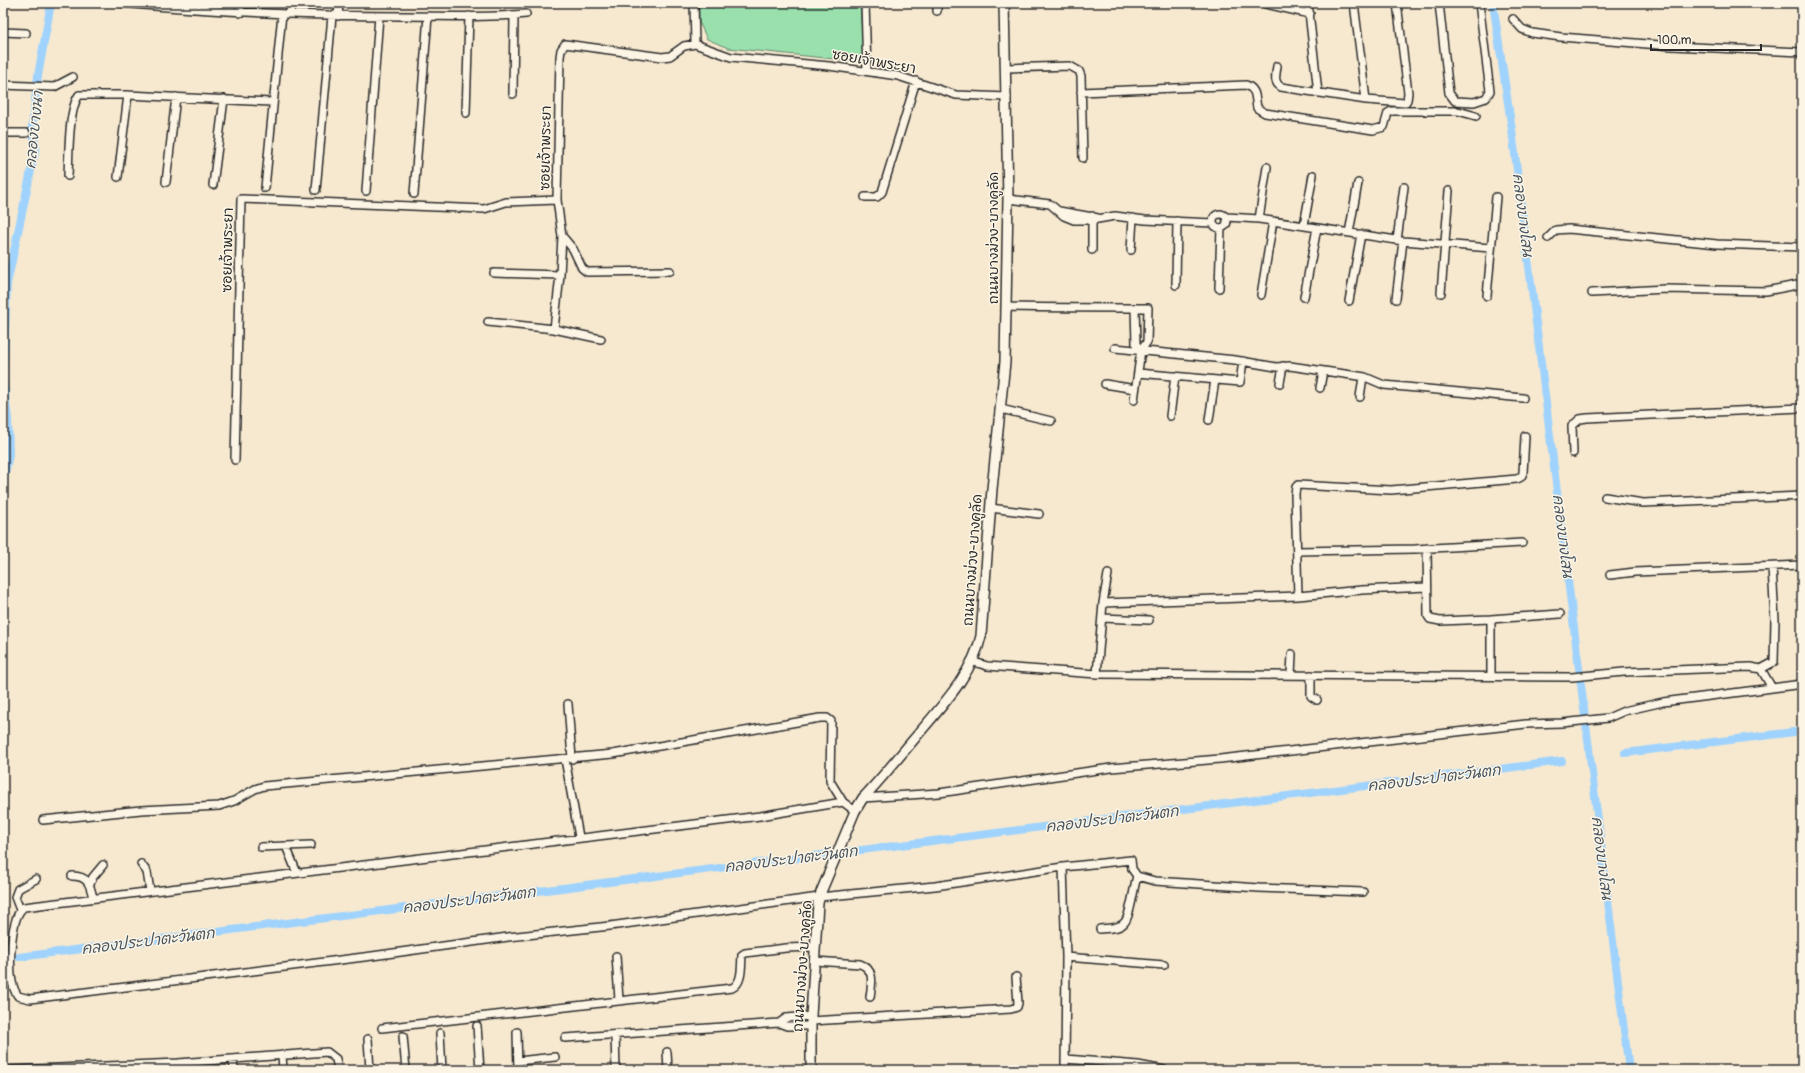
<svg xmlns="http://www.w3.org/2000/svg" width="1805" height="1073" font-family="Pangolin,'Playpen Sans Thai',sans-serif">
  <rect width="100%" height="100%" fill="#f7e9d0"/>
  <filter id="ink" filterUnits="userSpaceOnUse"><feTurbulence type="fractalNoise" baseFrequency=".025" numOctaves="2"/><feDisplacementMap in="SourceGraphic" scale="8" xChannelSelector="R" yChannelSelector="G"/><feConvolveMatrix kernelMatrix="1 2 1 2 8 2 1 2 1" color-interpolation-filters="sRGB"/></filter>
  <g filter="url(#ink)">
    <!-- green -->
    <path fill="#99e0ad" stroke="#62866c" d="M699 3H860L864 62 728 48 707 39 699 22Z"/>
    <g fill="none" stroke-linecap="round" stroke-linejoin="round">
      <!-- canal -->
      <path stroke="#9fd3fd" stroke-width="8" d="M1493 3 1512 130 1629 1070
        M3 376 7 284 36 147 32 128 38 76 51 3
        M3 379 8 419 9 455 3 481
        M1625 753 1802 731
        M19 957 1562 761"/>
      <!-- minor casing -->
      <g stroke="#2b2b2b" stroke-width="10">
        <path id="minor" d="M121 3C215 12 310 16 405 16 445 16 486 18 526 14
          M694 3 695 44
          M865 3 867 71
          M937 3V11
          M1308 3 1318 93
          M1354 3 1366 100
          M1439 3 1449 93 1455 101 1474 102 1486 98 1490 91 1479 3
          M1266 4 1310 14
          M240 13 241 3
          M290 14 291 3
          M338 16 339 3
          M1513 19 1522 29 1532 33 1561 37 1672 46 1802 52
          M3 32 26 33
          M1277 66C1276 75 1273 82 1281 87L1366 100 1405 103 1407 100 1408 93 1397 3
          M1007 68 1070 66 1079 71 1081 76 1083 158
          M3 85 54 87 73 77
          M1081 92 1246 85C1257 89 1255 98 1257 108L1265 113 1373 130 1384 127 1388 113 1392 111H1458L1476 116
          M513 94 514 16
          M466 113 469 16
          M3 133H26
          M68 176C69 157 68 110 79 95H128L272 102
          M118 177 128 95
          M166 182 176 97
          M213 185 224 99
          M265 188 282 14
          M316 190 332 16
          M366 191 379 16
          M414 194 428 16
          M865 197H877L882 192 916 81
          M1008 199 1050 204 1064 216 1074 220H1092L1115 216 1145 220 1213 223
          M1059 211 1098 218
          M1213 221a7 7 0 1 1 14 0a7 7 0 1 1-14 0Z
          M1092 216V250
          M1227 217 1259 219 1403 241 1491 248
          M1259 219 1267 167
          M1304 225 1313 175
          M1349 233 1358 183
          M562 236 573 249 582 268 587 272 670 271
          M1548 238 1556 230 1569 229 1717 244 1802 247
          M1397 240 1404 187
          M1131 250 1133 218
          M494 273 560 275
          M1176 285 1177 221
          M1219 288 1221 228
          M1441 293 1449 191
          M1592 293 1665 289 1766 291 1802 284
          M1261 295 1273 221
          M1487 296 1496 197
          M1304 297 1317 228
          M1396 299 1403 241
          M1349 301 1361 234
          M1006 307C1054 308 1101 308 1148 308L1147 342 1141 350 1136 344 1135 308
          M488 322 554 329 560 275 562 236 557 200
          M554 329 601 339
          M1115 348 1235 360 1276 367 1290 366 1365 377 1384 385 1523 398
          M1138 373 1240 382 1243 361
          M1280 383 1283 366
          M1105 384 1135 389
          M1320 388 1323 371
          M1360 397 1363 377
          M1134 400 1141 350
          M1001 409 1051 421
          M1170 416 1175 376
          M1209 420 1215 380
          M1573 453 1572 426 1580 419 1587 418 1802 408
          M235 460 241 199 484 209 506 202 557 200 560 57 561 50 565 44 662 57 670 56 684 46 695 44 731 57 829 66 898 76 956 95 1007 97
          M1605 497 1643 503 1802 496
          M990 508 1039 514
          M1427 548 1428 616 1430 619 1440 621 1491 619
          M1297 551 1415 549 1522 543
          M1610 575 1635 572 1802 565
          M1298 596 1295 494 1296 487 1298 485 1391 490 1517 479 1521 477 1523 473 1525 436
          M1103 603 1298 596 1362 590 1427 587
          M1102 618 1149 620
          M971 661 987 666 1097 674 1572 677 1624 672 1750 667 1761 669 1772 688 1802 684
          M1761 669 1774 662 1775 620 1772 567
          M1097 674 1103 603 1108 574
          M1291 675 1292 654
          M1311 675V696L1317 700
          M1491 676V619L1560 614
          M568 704 572 759
          M565 759 579 837
          M863 798 939 793 1111 768 1220 759 1526 724 1562 723 1608 718 1624 711 1663 702 1772 688
          M855 811 843 802 760 816 24 907C10 916 9 967 12 982 13 987 15 992 18 996L30 999 372 956 508 937 610 926 819 897 935 886 1063 867 1066 957 1065 1070
          M43 820 141 810 219 806 234 801 255 789 264 786 613 754 820 718H827L831 721 830 781 843 802
          M286 846 297 873
          M261 847 311 845
          M141 864 147 872 150 891
          M1063 867 1131 860 1132 869 1137 876 1155 881 1259 888 1363 892
          M72 876C88 876 90 884 93 898
          M90 884 93 877 103 865
          M20 910 15 897 18 889 36 879
          M1100 929C1108 928 1119 929 1124 923 1130 918 1134 886 1137 876
          M616 956 619 1000
          M1066 957 1164 965
          M815 961 860 964C875 969 872 983 870 997
          M811 1021 1011 1009 1017 1007 1018 1003 1016 977
          M779 1023 786 1018 811 1016
          M477 1026 480 1070
          M382 1028 732 988C743 983 741 966 742 955L745 953 786 948 815 947
          M517 1032 518 1070
          M440 1033 442 1070
          M615 1035 616 1070
          M403 1036 406 1070
          M565 1038 779 1023 787 1026H811
          M368 1039 370 1070
          M667 1052 668 1070
          M282 1055 283 1070
          M233 1059 234 1070
          M1066 1059 1138 1065 1164 1070
          M518 1061 555 1057
          M11 1070 178 1063 327 1052 336 1059 338 1070"/>
      </g>
      <!-- tertiary casing -->
      <g stroke="#2b2b2b" stroke-width="12">
        <path id="tertiary" d="M811 1070V1016L818 903 821 892 855 811 863 798C881 779 898 758 915 738 939 709 973 674 981 636L992 489 1005 362 1008 199 1004 3"/>
      </g>
      <!-- minor -->
      <use href="#minor" stroke="#fcf5e5" stroke-width="7"/>
      <!-- tertiary -->
      <use href="#tertiary" stroke="#fcf5e5" stroke-width="9"/>
    </g>
  </g>
  <g text-anchor="middle" stroke-width="3" stroke-linejoin="round" paint-order="stroke">
    <!-- street labels -->
    <g font-size="14" fill="#2b2b2b" stroke="#fcf5e5">
      <text transform="translate(874 61) rotate(10)" y="5">ซอยเจ้าพระยา</text>
      <text transform="translate(545 148) rotate(-89)" y="5">ซอยเจ้าพระยา</text>
      <text transform="translate(993 238) rotate(-90)" y="5">ถนนบางม่วง-บางคูลัด</text>
      <text transform="translate(227 250) rotate(-89)" y="5">ซอยเจ้าพระยา</text>
      <text transform="translate(972 560) rotate(-86)" y="5">ถนนบางม่วง-บางคูลัด</text>
      <text transform="translate(802 966) rotate(-86)" y="5">ถนนบางม่วง-บางคูลัด</text>
    </g>
    <!-- water labels -->
    <g font-size="15" font-style="italic" fill="#485560" stroke="#fcf5e5">
      <text transform="translate(34 130) rotate(-84)" y="5">คลองบางนา</text>
      <text transform="translate(1523 215) rotate(83)" y="5">คลองบางโสน</text>
      <text transform="translate(1563 536) rotate(83)" y="5">คลองบางโสน</text>
      <text transform="translate(1434 778) rotate(-7)" y="5">คลองประปาตะวันตก</text>
      <text transform="translate(1112 819) rotate(-7)" y="5">คลองประปาตะวันตก</text>
      <text transform="translate(1602 858) rotate(83)" y="5">คลองบางโสน</text>
      <text transform="translate(791 859) rotate(-7)" y="5">คลองประปาตะวันตก</text>
      <text transform="translate(469 900) rotate(-7)" y="5">คลองประปาตะวันตก</text>
      <text transform="translate(148 941) rotate(-7)" y="5">คลองประปาตะวันตก</text>
    </g>
  </g>
  <!-- margin -->
  <rect width="1805" height="1073" fill="none" stroke="#fcf5e5" stroke-width="16"/>
  <rect x="8" y="8" width="1789" height="1057" fill="none" stroke="#2b2b2b" stroke-width="1.5" filter="url(#ink)"/>
  <!-- scale -->
  <path d="M1651 44v6h110v-6" fill="none" stroke="#2b2b2b" stroke-width="2"/>
  <text x="1657" y="44" font-size="12" fill="#2b2b2b" stroke="#fcf5e5" stroke-width="3" paint-order="stroke">100 m</text>
</svg>
